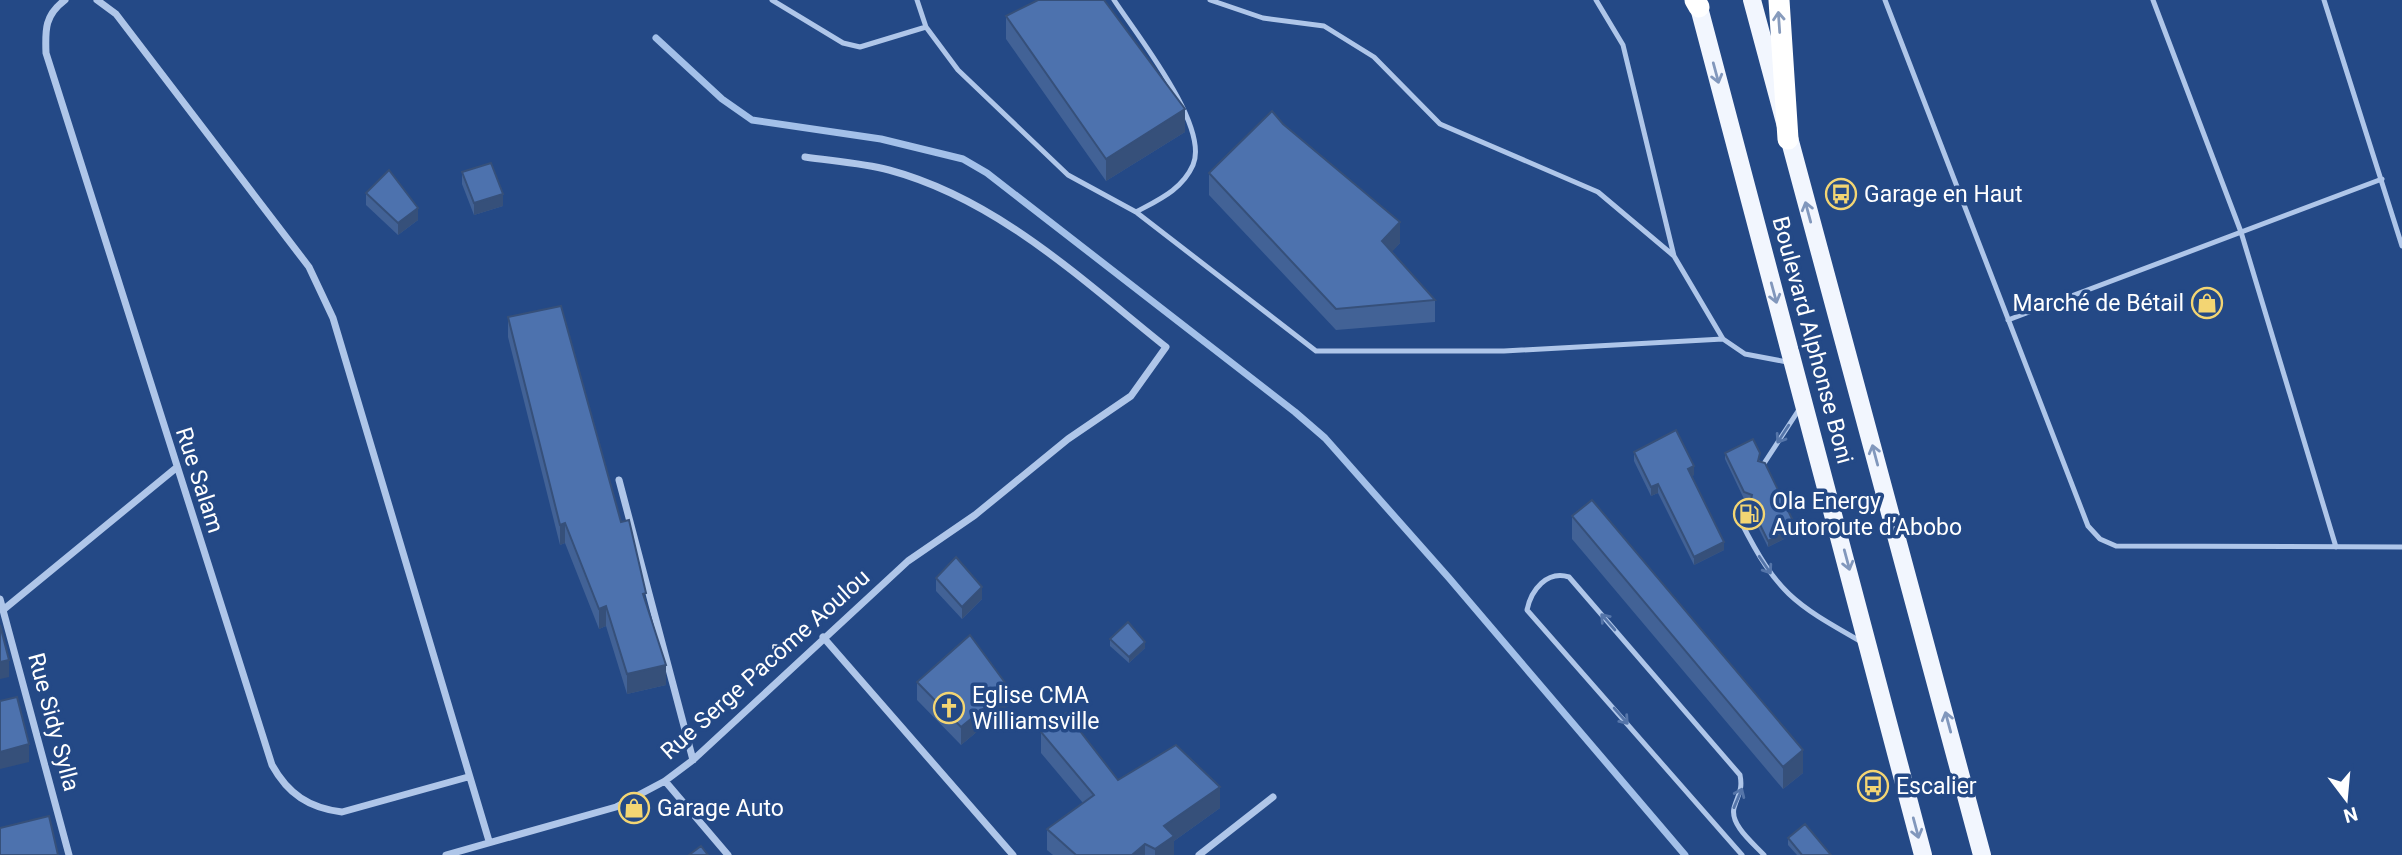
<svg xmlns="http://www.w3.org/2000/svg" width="2402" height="855" font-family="Roboto,sans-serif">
  <rect width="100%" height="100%" fill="#244986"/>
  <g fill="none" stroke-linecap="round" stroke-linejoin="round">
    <!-- stream -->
    <path stroke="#a3c0e9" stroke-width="7" d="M656 38 722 99 752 120 881 139 963 159 987 173 1295 412 1325 438 1449 578 1685 855"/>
    <!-- service -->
    <path stroke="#afc6e9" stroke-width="5" d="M772 0 843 43 860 47 926 27
      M917 0 926 27 958 70 1068 175 1136 212 1316 351H1504L1723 339
      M1114 0C1136 34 1210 126 1193 165 1182 190 1158 200 1136 212
      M1210 0 1263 18 1324 26 1374 57 1440 124 1598 192 1674 256 1723 339 1745 354 1787 362
      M1596 0 1623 45 1674 256
      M1885 0 2088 526 2100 539 2116 546 2402 547
      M2153 0 2241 232 2336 547
      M2324 0 2402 246
      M2008 320 2382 179
      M1763 465 1800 408
      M1747 503 1741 522C1777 593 1793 603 1860 641
      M1742 855 1527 610C1531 590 1547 570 1569 577L1740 775C1743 790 1738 794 1734 808 1730 825 1753 843 1764 855"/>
    <!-- minor -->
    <path stroke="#afc6e9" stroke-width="7" d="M65 0C45 15 45 29 46 53L272 765C288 794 309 808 342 812L468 777
      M97 0 116 14 309 267 333 318 489 841
      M619 480 693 760
      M0 599 69 855
      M3 610 176 468
      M823 637 1013 855
      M665 781 728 855
      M446 855 616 807 665 781 693 760 908 561 975 515 1068 439 1131 396 1166 347C1081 279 997 199 889 170 862 163 832 161 805 157
      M1199 855 1273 797"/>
    <!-- primary -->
    <path stroke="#f2f6fe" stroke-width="18" d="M1697 0 1923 855
      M1752 0 1982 855"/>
    <!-- motorway -->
    <path stroke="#fff" stroke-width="21" d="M1695 0 1699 7
      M1779 0 1788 139"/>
  </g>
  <!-- wall -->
  <path fill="#426296" d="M1006 16 1185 132 1106 181 1006 39Z
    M1283 124 1400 243 1391 252 1435 300V322L1336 330 1209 195V173Z
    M462 172 503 206 474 215 462 184Z
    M366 193 418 220 398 235 366 205Z
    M508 317 621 522 646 603 666 685 627 694 606 626 599 629 565 543 560 545 508 337Z
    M1634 452 1694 475 1691 476 1724 550 1694 565 1658 493 1651 496 1634 461Z
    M1725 453 1760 460V461L1796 533 1768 547 1750 511 1751 501 1744 499 1725 459Z
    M1572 516 1803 773 1783 789 1572 539Z
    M936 578 982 599 962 619 936 591Z
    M1110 639 1145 648 1129 663 1110 646Z
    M917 682 1009 705 961 745 917 700Z
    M1041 732 1118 780 1220 808 1174 841V855H1053L1047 850V829L1083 803 1041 753Z
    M1788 838 1831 855H1797L1788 845Z"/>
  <!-- shaded-wall -->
  <path fill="#36507a" d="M1185 109V132L1106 181V159Z
    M503 194V206L474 215V203Z
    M418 208V220L398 235V223Z
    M1400 222V243L1382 263V241Z
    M1694 466V475L1688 478V469Z
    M1658 484V493L1651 496V487Z
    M565 523V543L560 545V525Z
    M1796 527V533L1768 547V541Z
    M1724 542V550L1694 565V557Z
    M982 587V599L962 619V607Z
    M606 606V626L599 629V609Z
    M1145 642V648L1129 663V657Z
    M9 660V677L0 679V662Z
    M666 665V685L627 694V674Z
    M1009 688V705L961 745V727Z
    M29 744V762L0 769V752Z
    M1803 750V773L1783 789V767Z
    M1220 787V808L1174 841V855H1155V849L1164 826Z
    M1145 844V855H1132Z"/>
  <!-- building -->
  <path fill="#4d72ae" stroke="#36507a" stroke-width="2" d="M1038 0H1104L1185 109 1106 159 1006 16Z
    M1272 111 1283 124 1400 222 1382 241 1435 300 1336 309 1209 173Z
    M491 163 503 194 474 203 462 172Z
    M389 170 418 208 398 223 366 193Z
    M561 306 621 522 629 520 646 593 643 594 666 665 627 674 606 606 599 609 565 523 560 525 508 317Z
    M1676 430 1694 466 1688 469 1724 542 1694 557 1658 484 1651 487 1634 452Z
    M1753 439 1760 453 1758 461 1765 463 1796 527 1768 541 1750 504 1752 495 1744 492 1725 453Z
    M1592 500 1803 750 1783 767 1572 516Z
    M956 557 982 587 962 607 936 578Z
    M1128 622 1145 642 1129 657 1110 639Z
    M0 625 9 660 0 662Z
    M970 635 1009 688 961 727 917 682Z
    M17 697 29 744 0 752V701Z
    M1066 713 1118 780 1176 745 1220 787 1164 826 1174 836 1155 849 1145 844 1132 855H1076L1047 829 1094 795 1041 732Z
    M49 816 58 855H0V828Z
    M1805 824 1831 855H1802L1788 838Z
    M701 846 708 855H689Z"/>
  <!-- one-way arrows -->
  <defs><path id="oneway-shaft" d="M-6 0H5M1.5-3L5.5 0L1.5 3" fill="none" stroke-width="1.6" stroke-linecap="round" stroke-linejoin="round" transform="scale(1.75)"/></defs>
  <use stroke="#879bbc" href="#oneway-shaft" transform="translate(1779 22) rotate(-94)"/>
  <g stroke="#8197bc">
    <use href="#oneway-shaft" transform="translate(1716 73) rotate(75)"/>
    <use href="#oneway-shaft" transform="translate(1808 212) rotate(-105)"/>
    <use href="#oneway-shaft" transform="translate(1774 293) rotate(75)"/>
    <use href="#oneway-shaft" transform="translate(1875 455) rotate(-105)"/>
    <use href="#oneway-shaft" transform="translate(1847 560) rotate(75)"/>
    <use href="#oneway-shaft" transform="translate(1948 722) rotate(-105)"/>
    <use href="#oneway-shaft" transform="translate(1916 828) rotate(75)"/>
  </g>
  <g stroke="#5575a9">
    <use href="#oneway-shaft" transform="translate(1783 434) rotate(123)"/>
    <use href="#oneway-shaft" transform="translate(1765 565) rotate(56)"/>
    <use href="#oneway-shaft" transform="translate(1608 622) rotate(-131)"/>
    <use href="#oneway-shaft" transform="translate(1621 716) rotate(49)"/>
    <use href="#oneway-shaft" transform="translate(1738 798) rotate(-67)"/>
  </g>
  <!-- icons -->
  <defs>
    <g id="bus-ring" transform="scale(1.575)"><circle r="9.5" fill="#244986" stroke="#f3d573" stroke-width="1.5"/><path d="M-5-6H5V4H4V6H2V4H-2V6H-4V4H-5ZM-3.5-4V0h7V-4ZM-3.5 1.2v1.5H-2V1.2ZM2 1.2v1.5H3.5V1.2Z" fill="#f3d573"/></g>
    <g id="shop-ring" transform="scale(1.575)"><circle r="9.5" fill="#244986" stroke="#f3d573" stroke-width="1.5"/><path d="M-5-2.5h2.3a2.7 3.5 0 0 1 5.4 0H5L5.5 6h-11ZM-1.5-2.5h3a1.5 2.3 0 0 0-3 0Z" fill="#f3d573"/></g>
    <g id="fuel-ring" transform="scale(1.575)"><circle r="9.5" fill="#244986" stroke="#f3d573" stroke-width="1.5"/><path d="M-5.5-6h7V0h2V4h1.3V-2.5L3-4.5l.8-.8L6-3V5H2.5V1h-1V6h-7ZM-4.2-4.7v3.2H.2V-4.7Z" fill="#f3d573"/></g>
    <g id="church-ring" transform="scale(1.575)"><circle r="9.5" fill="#244986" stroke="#f3d573" stroke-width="1.5"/><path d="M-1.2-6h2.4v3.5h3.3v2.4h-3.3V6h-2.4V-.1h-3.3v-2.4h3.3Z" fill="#f3d573"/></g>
  </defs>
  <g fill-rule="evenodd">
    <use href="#bus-ring" x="1841" y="194"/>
    <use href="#shop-ring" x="2207" y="303"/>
    <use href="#fuel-ring" x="1749" y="514"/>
    <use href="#church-ring" x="949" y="708"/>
    <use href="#bus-ring" x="1873" y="786"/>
    <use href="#shop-ring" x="634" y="808"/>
  </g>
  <g text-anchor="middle" stroke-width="7" stroke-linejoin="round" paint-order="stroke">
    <!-- poi labels -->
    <g font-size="23" fill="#fff" stroke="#244986" text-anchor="start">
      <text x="1864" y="202">Garage en Haut</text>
      <text x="2184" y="311" text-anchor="end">Marché de Bétail</text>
      <text x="1772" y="509">Ola Energy<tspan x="1772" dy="26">Autoroute d’Abobo</tspan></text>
      <text x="972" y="703">Eglise CMA<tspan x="972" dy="26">Williamsville</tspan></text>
      <text x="1896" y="794">Escalier</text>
      <text x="657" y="816">Garage Auto</text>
    </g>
    <!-- street labels -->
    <g font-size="23" fill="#fff" stroke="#244986">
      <text transform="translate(1813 340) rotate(75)" y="8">Boulevard Alphonse Boni</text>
      <text transform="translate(200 480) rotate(72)" y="8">Rue Salam</text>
      <text transform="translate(765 664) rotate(-42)" y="8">Rue Serge Pacôme Aoulou</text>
      <text transform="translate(54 722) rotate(75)" y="8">Rue Sidy Sylla</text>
    </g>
  </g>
  <!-- north arrow -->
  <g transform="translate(2346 799) rotate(164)" stroke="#244986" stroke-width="5" paint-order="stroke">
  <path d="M0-5L12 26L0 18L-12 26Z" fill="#ffffff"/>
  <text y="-10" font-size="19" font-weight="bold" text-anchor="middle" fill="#ffffff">N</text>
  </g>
</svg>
